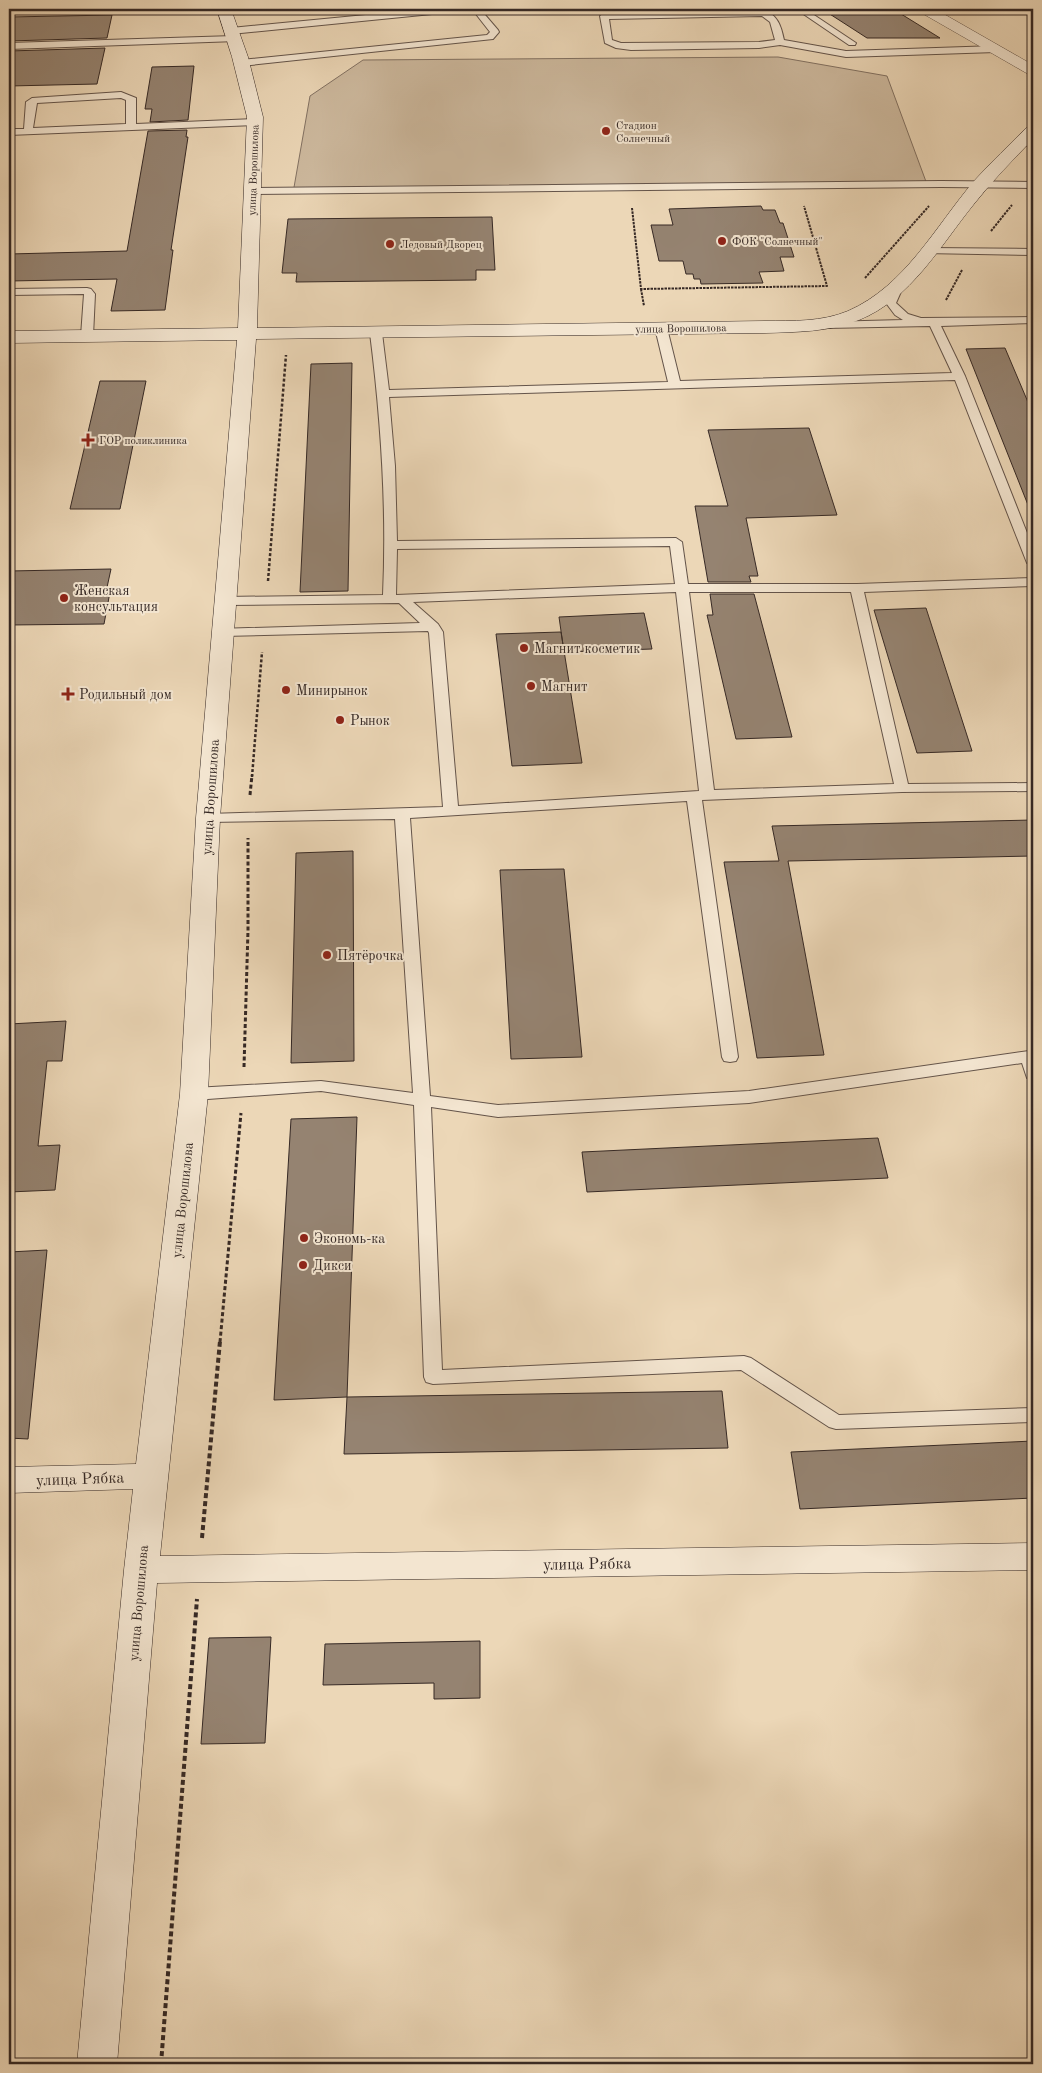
<svg xmlns="http://www.w3.org/2000/svg" width="1042" height="2073" font-family="'Old Standard TT',serif">
  <rect width="100%" height="100%" fill="#ecd7b7"/>
  <filter id="stains"><feTurbulence type="fractalNoise" baseFrequency=".004" numOctaves="4"/><feColorMatrix values="0 0 0 0 .2 0 0 0 0 .09 0 0 0 0 .02 0 0 0 .5 -.17"/></filter>
  <radialGradient id="worn" r=".72"><stop offset=".6" stop-color="#630" stop-opacity="0"/><stop offset="1" stop-color="#630" stop-opacity=".3"/></radialGradient>
  <!-- green -->
  <path fill="#cdb99e" stroke="#827162" d="M778 57 887 76 928 187 293 193 310 96 363 60Z"/>
  <!-- building -->
  <path fill="#958371" stroke="#362925" d="M822 9H893L940 38H867Z
    M112 15 107 38 9 41V17Z
    M105 48 97 84 9 86V51Z
    M194 66 188 120 150 122 152 109H145L152 67Z
    M187 130 186 137H188L171 250H173L165 310 111 311 117 279 9 281V254L127 251 148 131Z
    M761 206 763 210H775L780 223H783L794 257H780L784 271 759 272 763 283 701 284 700 279H694L693 274H686L683 261H659L651 225H673L669 209Z
    M492 217 495 270H476V280L296 282 297 273H282L288 219Z
    M1005 348 1033 414 1032 515 966 349Z
    M352 363 348 591 300 592 311 364Z
    M100 381H146L120 509H70Z
    M809 428 837 515 746 518 758 576H749L751 582H708L695 506H728L708 430Z
    M111 569 106 592H110L104 624 9 625V571Z
    M710 594H754L792 737 736 739 707 615H713Z
    M926 608 972 751 917 753 874 610Z
    M644 613 652 649 564 652 559 617Z
    M561 632 582 763 512 766 496 634Z
    M1033 820V856L788 861 824 1055 757 1058 724 862 779 861 772 826Z
    M353 851 354 1061 291 1063 296 853Z
    M564 869 582 1057 511 1059 500 870Z
    M66 1021 62 1061H47L38 1146 60 1145 55 1190 9 1192V1024Z
    M357 1117 347 1397 274 1400 291 1119Z
    M878 1138 888 1178 587 1192 582 1152Z
    M47 1250 28 1439 9 1438V1252Z
    M722 1391 728 1448 344 1454 347 1397Z
    M1033 1441V1498L800 1509 791 1452Z
    M271 1637 265 1743 201 1744 209 1638Z
    M480 1641V1698L434 1699V1683L323 1685 325 1644Z"/>
  <g fill="none" stroke-linecap="round" stroke-linejoin="round">
    <!-- lane casing -->
    <g stroke="#64544a" stroke-width="2">
      <path id="lane" d="M428 9H456L452 12 231 34 227 31 231 28Z
        M472 9H480L498 30 499 32 493 39 241 66 236 63 241 60 487 35 490 32Z
        M796 9H805L856 43 855 45H849Z
        M763 10C778 15 781 26 784 40L846 51 996 46 1000 49 996 52 846 57 780 45 759 48 631 50 616 48 605 43 600 16 604 13ZM762 16 770 22 775 40 759 42 621 43 612 40 609 19Z
        M234 36 237 37V41L9 49V43Z
        M121 92 136 98V124L255 119 260 122 255 125 9 135V129H24L26 102 32 98ZM121 98 126 100V124L33 128 37 103Z
        M1021 140H1033V146L1018 145 1016 143Z
        M941 181 1033 182V188L941 187 253 194 248 191 253 188Z
        M928 248 1033 249V255L924 253 923 251Z
        M898 284 903 287 896 303 908 314 921 318 1033 317V323L941 326 965 376 1033 548V567L1027 563 955 380 389 397 395 466 397 541 676 538 682 542 688 584H857L1033 578V586L864 592 908 784 1033 783V791L902 792 702 800 738 1057 736 1061 730 1062 724 1061 722 1057 687 801 410 818 430 1096 498 1105 749 1091 1029 1051H1033V1079L1027 1078 1022 1063 749 1103 498 1117 431 1107 442 1370 744 1356 751 1358 839 1415 1033 1408V1422L836 1429 829 1427 741 1370 433 1384 426 1382 424 1377 414 1105 321 1091 194 1100 188 1098 186 1094 188 1090 194 1088 321 1081 413 1093 395 819 208 822 203 821 201 818 203 815 208 814 443 807 429 633 428 631 223 636 218 635 216 632 218 629 420 623 399 603 225 605 218 601 225 597 383 595C387 507 381 420 370 333L372 331H380L382 333 389 390 668 382 655 328 661 325 667 328 680 381 952 373 930 326 826 328 821 325 826 322 903 320 895 315 886 303 893 287ZM670 546 675 584 396 595 397 549ZM676 592 699 791 458 806 443 632 438 624 413 602ZM689 592H851L894 784 714 790Z
        M87 288 91 289 95 294 93 336 87 339 81 336 84 294 9 295V289Z"/>
    </g>
    <!-- street casing -->
    <g stroke="#64544a" stroke-width="1">
      <path id="street" d="M918 9H935L1033 65V76L1028 74 920 12Z"/>
    </g>
    <!-- secondary casing -->
    <g stroke="#362925" stroke-width="1">
      <path id="secondary" d="M217 9H231L248 57 263 117 257 328 765 321C792 321 822 322 848 311 905 286 935 227 974 181 991 162 1010 145 1027 127L1033 125V139C1013 160 992 181 974 204 940 246 911 299 859 320 829 332 797 332 765 333L256 339 220 818 208 1094 160 1556 1033 1543V1570L157 1583 117 2064H77L124 1570 133 1489 9 1493V1467L136 1464 180 1094 196 818 237 340 9 343V331L238 328 247 117 232 57Z"/>
    </g>
    <!-- path-far3 -->
    <path stroke="#362925" stroke-width="2" stroke-dasharray="2.5 1" stroke-linecap="butt" d="M632 208 641 289 827 286 804 206
      M991 231 1012 205
      M865 278 929 206
      M641 289 644 306
      M946 300 962 270"/>
    <!-- path-far2 -->
    <path stroke="#362925" stroke-width="2.5" stroke-dasharray="3 2" stroke-linecap="butt" d="M268 581 286 355
      M252 777 262 652"/>
    <!-- path-far1 -->
    <path stroke="#362925" stroke-width="3" stroke-dasharray="4 2.5" stroke-linecap="butt" d="M250 795 252 775
      M244 1067 248 930V838
      M220 1342 241 1113"/>
    <!-- path -->
    <path stroke="#362925" stroke-width="4" stroke-dasharray="5 3" stroke-linecap="butt" d="M202 1538 220 1341
      M161 2064 197 1599"/>
    <!-- lane -->
    <use href="#lane" fill="#f3e5d0" fill-rule="evenodd"/>
    <!-- street -->
    <use href="#street" fill="#f3e5d0" fill-rule="evenodd"/>
    <!-- secondary -->
    <use href="#secondary" fill="#f3e5d0" fill-rule="evenodd"/>
  </g>
  <!-- markers -->
  <g fill="#8f2418" stroke="#f3e5d0" stroke-width="2">
    <circle cx="606" cy="131" r="5"/>
    <circle cx="722" cy="241" r="5"/>
    <circle cx="390" cy="244" r="5"/>
    <path d="M85.5 432.5h5v5h5v5h-5v5h-5v-5h-5v-5h5z"/>
    <circle cx="64" cy="598" r="5"/>
    <circle cx="524" cy="648" r="5"/>
    <circle cx="531" cy="686" r="5"/>
    <circle cx="286" cy="690" r="5"/>
    <path d="M65.5 686.5h5v5h5v5h-5v5h-5v-5h-5v-5h5z"/>
    <circle cx="340" cy="720" r="5"/>
    <circle cx="327" cy="955" r="5"/>
    <circle cx="304" cy="1238" r="5"/>
    <circle cx="303" cy="1265" r="5"/>
  </g>
  <g text-anchor="middle" stroke-width="4" stroke-linejoin="round" paint-order="stroke">
    <!-- far-poi labels -->
    <g font-size="11" fill="#362925" stroke="#f3e5d0" text-anchor="start">
      <text x="616" y="129">Стадион<tspan x="616" dy="13">Солнечный</tspan></text>
      <text x="732" y="245">ФОК "Солнечный"</text>
      <text x="400" y="248">Ледовый Дворец</text>
      <text x="99" y="444">ГОР поликлиника</text>
    </g>
    <!-- far-street labels -->
    <g font-size="11" fill="#362925" stroke="#f3e5d0">
      <text transform="translate(253 170) rotate(-88)" y="4">улица Ворошилова</text>
      <text transform="translate(681 328) rotate(-1)" y="4">улица Ворошилова</text>
    </g>
    <!-- poi labels -->
    <g font-size="14" fill="#362925" stroke="#f3e5d0" text-anchor="start">
      <text x="74" y="595">Женская<tspan x="74" dy="16">консультация</tspan></text>
      <text x="534" y="653">Магнит косметик</text>
      <text x="541" y="691">Магнит</text>
      <text x="296" y="695">Минирынок</text>
      <text x="79" y="699">Родильный дом</text>
      <text x="350" y="725">Рынок</text>
      <text x="337" y="960">Пятёрочка</text>
      <text x="314" y="1243">Экономь-ка</text>
      <text x="313" y="1270">Дикси</text>
    </g>
    <!-- street labels -->
    <g font-size="14" fill="#362925" stroke="#f3e5d0">
      <text transform="translate(210 797) rotate(-86)" y="5">улица Ворошилова</text>
      <text transform="translate(182 1200) rotate(-84)" y="5">улица Ворошилова</text>
      <text transform="translate(138 1603) rotate(-85)" y="5">улица Ворошилова</text>
    </g>
    <!-- near-street labels -->
    <g font-size="16" fill="#362925" stroke="#f3e5d0">
      <text transform="translate(80 1478) rotate(-2)" y="6">улица Рябка</text>
      <text transform="translate(587 1563) rotate(-1)" y="6">улица Рябка</text>
    </g>
  </g>
  <!-- margin -->
  <rect width="1042" height="2073" fill="none" stroke="#ecd7b7" stroke-width="30"/>
  <rect x="10" y="10" width="1022" height="2053" fill="none" stroke="#362925" stroke-width="2.5"/>
  <rect x="15" y="15" width="1012" height="2043" fill="none" stroke="#362925"/>
  <rect width="100%" height="100%" filter="url(#stains)"/>
  <rect width="100%" height="100%" fill="url(#worn)"/>
</svg>
